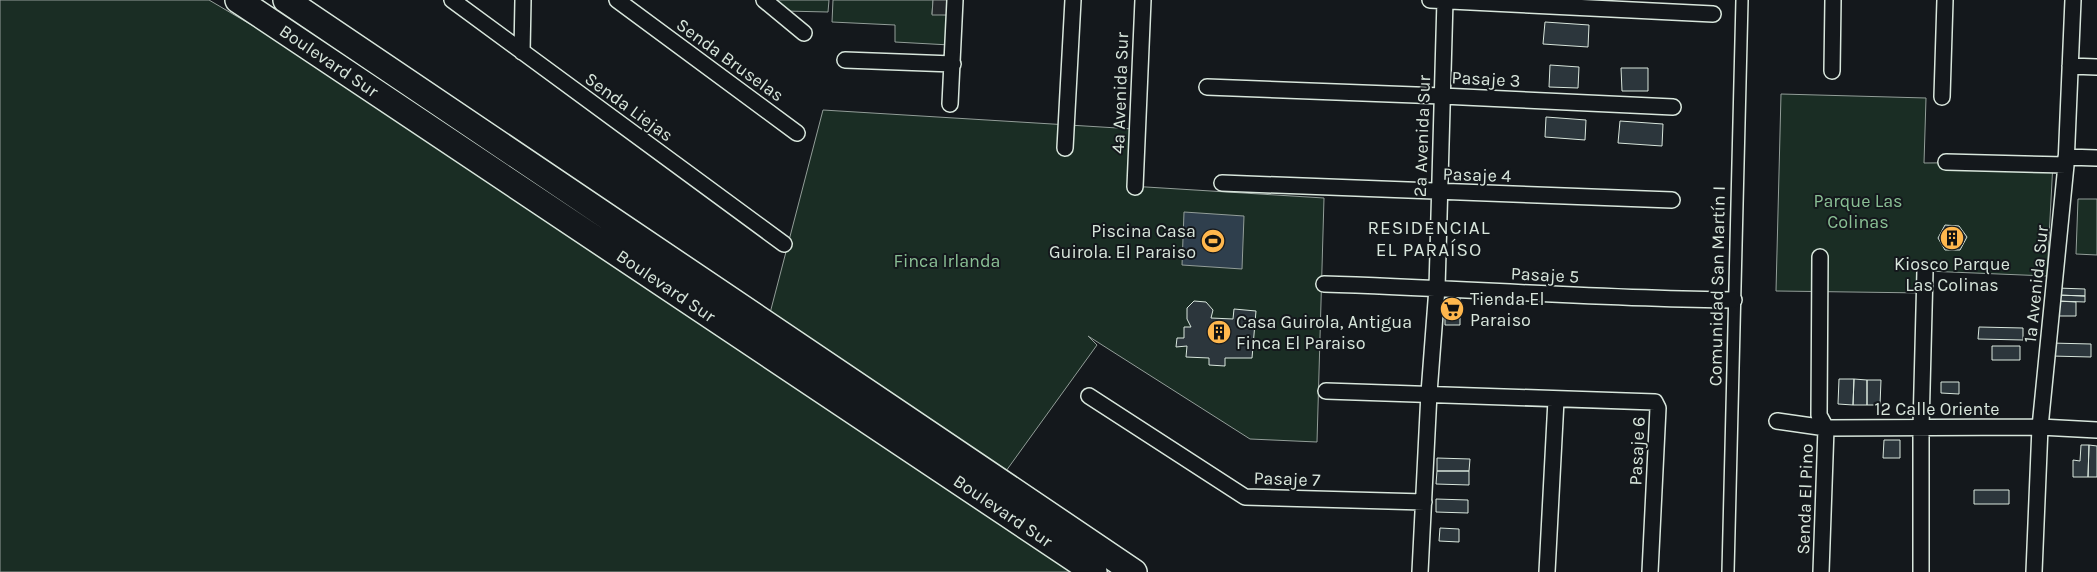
<svg xmlns="http://www.w3.org/2000/svg" width="2097" height="572" font-family="Karla,sans-serif">
  <rect width="100%" height="100%" fill="#14181c"/>
  <!-- green -->
  <path fill="#1a2d24" stroke="#939e99" d="M0 0H209L277 40 1074 572H0Z
    M769 0H829L828 12 784 11Z
    M833 0H933L932 14 952 15 950 45 895 42V25L832 22Z
    M1781 94 1926 98 1924 163 2053 162 2047 276 1926 271 1925 293 1776 291Z
    M823 110 1134 129 1130 186 1324 198 1317 442 1250 439 1088 336 1097 345 1006 471 769 317Z
    M2078 199H2097V255L2076 254Z"/>
  <!-- parking -->
  <path fill="#24282b" stroke="#939e99" d="M933 0H952V15H932Z"/>
  <!-- water -->
  <path fill="#2f3f4d" stroke="#939e99" d="M1184 212 1244 216 1242 269 1182 265Z"/>
  <!-- building -->
  <path fill="#2c363c" stroke="#d8e6dc" d="M1545 22 1589 25 1588 47 1543 44Z
    M1550 65 1579 67 1578 88 1549 87Z
    M1621 68H1648V91H1622Z
    M1546 117 1586 120 1585 140 1545 137Z
    M1620 121 1663 124 1662 146 1618 143Z
    M1945 225 1959 226 1967 237 1960 250H1945L1938 238Z
    M2057 288 2085 289V296L2057 295Z
    M1445 293 1460 294V325H1445Z
    M2057 295 2085 296V302L2057 301Z
    M1194 301 1206 302 1213 310 1211 318 1233 319 1234 309 1256 311 1252 358H1225V366L1209 365V358L1186 357 1187 346 1176 347 1177 338H1184V327H1191L1187 319V308Z
    M2057 301 2076 302V316H2056Z
    M1979 327 2023 328V340L1978 339Z
    M2051 343 2091 344V357L2051 356Z
    M1992 346H2020V360H1992Z
    M1839 379H1854L1853 405 1838 404Z
    M1854 379 1867 380V405H1853Z
    M1867 380H1881L1880 405H1867Z
    M1941 382H1959V394L1941 393Z
    M1884 440H1900V458H1883Z
    M2081 445H2089L2088 477H2073V460L2080 461Z
    M2089 445 2097 446V477H2088Z
    M1437 458 1470 459 1469 471H1437Z
    M1437 471H1469V485L1436 484Z
    M1974 490H2009V504H1974Z
    M1436 499 1468 500V513L1436 512Z
    M1440 528 1459 529V542L1439 541Z"/>
  <g fill="none" stroke-linecap="round" stroke-linejoin="round">
    <!-- pedestrian casing -->
    <g stroke="#d8e6dc" stroke-width="14">
      <path id="pedestrian" d="M1728 572 1742 0"/>
    </g>
    <!-- minor casing -->
    <g stroke="#d8e6dc" stroke-width="18">
      <path id="minor" d="M452 0 784 244
        M617 0 797 133
        M764 0 804 33
        M1430 0 1713 14
        M522 52 523 0
        M845 60 953 64
        M2070 66 2097 67
        M1832 71 1833 0
        M1207 87 1442 96 1673 107
        M1942 97 1945 0
        M950 104 955 0
        M1065 148 1073 0
        M2066 157 2097 158
        M1946 162 2066 165
        M1222 183 1672 200
        M1135 187 1143 0
        M1820 257 1819 415 1826 428 1821 572
        M1324 284C1461 288 1598 299 1734 300
        M1326 391 1655 402 1658 408 1650 572
        M1089 396 1245 497 1424 502
        M1777 421 1826 428 2040 427 2097 430
        M1420 572 1429 393 1437 288 1445 0
        M1547 572 1556 400
        M1921 572V427L1925 271
        M2034 572 2040 427 2066 165 2073 0"/>
    </g>
    <!-- trunk casing -->
    <g stroke="#d8e6dc" stroke-width="28">
      <path id="trunk" d="M238 0 1094 572
        M286 0 1134 572"/>
    </g>
    <!-- pedestrian -->
    <use href="#pedestrian" stroke="#14181c" stroke-width="11"/>
    <!-- minor -->
    <use href="#minor" stroke="#14181c" stroke-width="15"/>
    <!-- trunk -->
    <use href="#trunk" stroke="#14181c" stroke-width="25"/>
  </g>
  <!-- icons -->
  <defs>
    <g id="building-disc" transform="scale(1.25)"><circle r="9.5" fill="#ffb74d" stroke="#14181c"/><path d="M-4-6H4V6H1V3H-1V6H-4ZM-2.5-4.3h1.7v1.8h-1.7ZM.8-4.3h1.7v1.8H.8ZM-2.5-1h1.7V.8h-1.7ZM.8-1h1.7V.8H.8Z" fill="#111"/></g>
    <g id="stadium-disc" transform="scale(1.25)"><circle r="9.5" fill="#ffb74d" stroke="#14181c"/><path d="M0-5a6.5 5 0 1 0 0 10a6.5 5 0 1 0 0-10ZM-3.5-1.8h7v3.6h-7Z" fill="#111"/></g>
    <g id="supermarket-disc" transform="scale(1.25)"><circle r="9.5" fill="#ffb74d" stroke="#14181c"/><path d="M-6-5.5h2.5l.6 2H6L4.5 2H-2.5L-4.4-4H-6ZM-1.5 3.2a1.3 1.3 0 1 0 .1 0ZM3 3.2a1.3 1.3 0 1 0 .1 0Z" fill="#111"/></g>
  </defs>
  <g fill-rule="evenodd">
    <use href="#building-disc" x="1952" y="238"/>
    <use href="#stadium-disc" x="1213" y="241"/>
    <use href="#supermarket-disc" x="1452" y="309"/>
    <use href="#building-disc" x="1219" y="332"/>
  </g>
  <g text-anchor="middle" stroke-width="4" stroke-linejoin="round" paint-order="stroke">
    <!-- street labels -->
    <g font-size="18" fill="#d8e6dc" stroke="#14181c">
      <text transform="translate(730 60) rotate(36)" y="6">Senda Bruselas</text>
      <text transform="translate(329 61) rotate(34)" y="6">Boulevard Sur</text>
      <text transform="translate(1486 79) rotate(3)" y="6">Pasaje 3</text>
      <text transform="translate(1120 93) rotate(-88)" y="6">4a Avenida Sur</text>
      <text transform="translate(629 107) rotate(36)" y="6">Senda Liejas</text>
      <text transform="translate(1422 136) rotate(-88)" y="6">2a Avenida Sur</text>
      <text transform="translate(1477 175) rotate(2)" y="6">Pasaje 4</text>
      <text transform="translate(1545 275) rotate(3)" y="6">Pasaje 5</text>
      <text transform="translate(2036 284) rotate(-84)" y="6">1a Avenida Sur</text>
      <text transform="translate(666 286) rotate(34)" y="6">Boulevard Sur</text>
      <text transform="translate(1717 286) rotate(-89)" y="6">Comunidad San Martín I</text>
      <text x="1937" y="415">12 Calle Oriente</text>
      <text transform="translate(1637 451) rotate(-87)" y="6">Pasaje 6</text>
      <text transform="translate(1287 479) rotate(2)" y="6">Pasaje 7</text>
      <text transform="translate(1805 499) rotate(-88)" y="6">Senda El Pino</text>
      <text transform="translate(1003 511) rotate(34)" y="6">Boulevard Sur</text>
    </g>
    <!-- park labels -->
    <g font-size="18" fill="#8ac095" stroke="#14181c">
      <text x="1858" y="207">Parque Las<tspan x="1858" dy="21">Colinas</tspan></text>
      <text x="947" y="267">Finca Irlanda</text>
    </g>
    <!-- poi labels -->
    <g font-size="18" fill="#d8e6dc" stroke="#14181c" text-anchor="start">
      <text x="1196" y="237" text-anchor="end">Piscina Casa<tspan x="1196" dy="21">Guirola. El Paraiso</tspan></text>
      <text x="1952" y="270" text-anchor="middle">Kiosco Parque<tspan x="1952" dy="21">Las Colinas</tspan></text>
      <text x="1470" y="305">Tienda El<tspan x="1470" dy="21">Paraiso</tspan></text>
      <text x="1236" y="328">Casa Guirola, Antigua<tspan x="1236" dy="21">Finca El Paraiso</tspan></text>
    </g>
    <!-- neighbourhood labels -->
    <g font-size="19" letter-spacing="1" fill="#d8e6dc" stroke="#14181c">
      <text x="1429" y="234">RESIDENCIAL<tspan x="1429" dy="22">EL PARAÍSO</tspan></text>
    </g>
  </g>
</svg>
